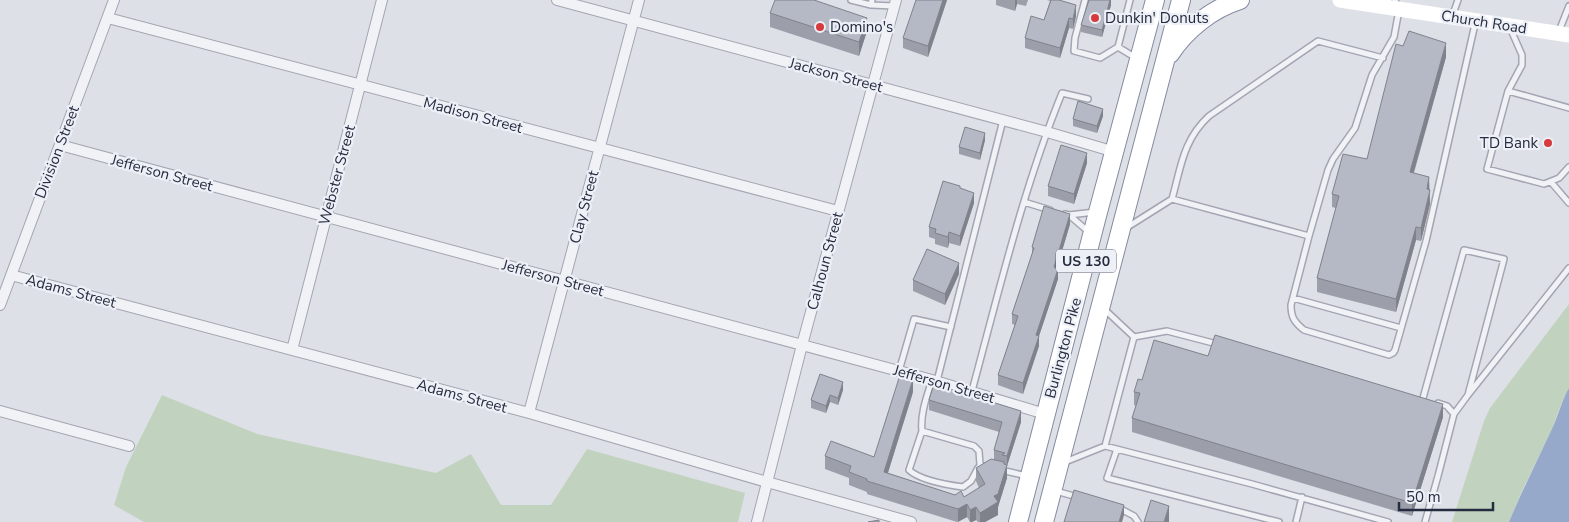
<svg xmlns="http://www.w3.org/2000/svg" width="1569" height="522" font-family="'Nunito Sans',sans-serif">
  <rect width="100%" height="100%" fill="#dee0e8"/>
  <!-- green -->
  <path fill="#c1d3be" d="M1569 304V388L1561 404 1552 429 1522 491 1509 522H1452L1484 421 1490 408Z
    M162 395 257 434 436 473 471 454 501 505H551L587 449 745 493 738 522H144L114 505 126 467Z"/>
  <!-- water -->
  <path fill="#96a9cb" d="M1569 388V522H1509C1522 491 1537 461 1551 431 1558 417 1561 402 1569 388Z"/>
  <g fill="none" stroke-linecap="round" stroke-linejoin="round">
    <!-- service casing -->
    <g stroke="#a3a6b2" stroke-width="8">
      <path id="service" d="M851 0 871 5
        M872 0 871 5 894 6
        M1085 0 1075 38 1074 51 1100 58 1118 47
        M1130 0 1118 47 1136 58
        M1395 0 1399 10 1394 37 1372 75 1355 128 1333 159 1328 170 1309 236 1291 305C1291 317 1294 322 1304 330L1389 355 1393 353 1395 350 1426 241 1475 24
        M1453 14 1458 0
        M1511 30 1522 55V65L1508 91 1487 169 1544 184 1559 178 1569 167
        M1559 31 1569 6
        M1508 91 1569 108
        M1551 182 1569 203
        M1172 199 1309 236
        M1024 202 1050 210
        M1065 214 1069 215 1090 233
        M1069 215 1095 212
        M1126 228 1172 199C1181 167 1183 140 1209 116L1318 41 1383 58
        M1293 298 1401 328
        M1103 308 1134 337
        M1134 337 1167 331 1217 344
        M899 371 914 319 951 327
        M932 380C927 396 920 414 922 431L974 446 979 451 980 465 986 466
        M937 381 1003 120
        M972 391C999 291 1023 189 1062 93L1088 99
        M1423 398 1464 250 1504 259 1468 395
        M1454 414 1468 395 1569 268
        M922 431 909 470C921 481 948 485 963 487L971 481 978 468
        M1105 446 1134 337
        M1117 449 1107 478 1279 522
        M1065 462 1105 446 1252 484 1388 522
        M1001 470 1027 476
        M1056 491 1077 497
        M1119 508 1134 516 1138 522
        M1296 522 1302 497
        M1425 522 1438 476 1454 414 1447 406 1438 403"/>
    </g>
    <!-- minor casing -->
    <g stroke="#a3a6b2" stroke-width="12">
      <path id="minor" d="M557 0 1047 132 1115 152
        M108 18 838 211
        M60 145 932 380 1045 414
        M11 275 529 413 767 482 911 522
        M0 305 114 0
        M292 350 382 0
        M0 411 129 446
        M529 413 639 0
        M757 522 802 345 896 0"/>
    </g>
    <!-- trunk casing -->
    <g stroke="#848ba0" stroke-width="20">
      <path id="trunk" d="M1170 54C1186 29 1212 9 1240 0
        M1018 522 1098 212 1155 0
        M1044 522 1181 0"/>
    </g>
    <!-- service -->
    <use href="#service" stroke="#f1f2f6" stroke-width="5"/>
    <!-- minor -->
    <use href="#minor" stroke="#f1f2f6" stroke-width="10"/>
    <!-- secondary -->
    <path stroke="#fff" stroke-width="15" d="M1340 0 1569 35"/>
    <!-- trunk -->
    <use href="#trunk" stroke="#fff" stroke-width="18"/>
  </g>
  <!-- wall -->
  <path fill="#9c9fa9" d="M947 0 928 57 903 48V38Z
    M996 0H1028L1026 6 1017 4 1015 11 996 5Z
    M1047 0H1060L1076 16 1073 29 1069 28 1060 58 1025 48V38L1044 20 1050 1Z
    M1111 0V5L1102 37 1081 32V25Z
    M770 13 867 31 859 56 770 27Z
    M1403 46 1446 57 1414 173 1429 190 1430 204 1421 241 1416 240 1396 312 1317 292V278L1336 208 1332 207V194L1367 159Z
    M1103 116 1097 133 1073 126V119Z
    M985 140 980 160 959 154V147Z
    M1087 163 1074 204 1048 196V186Z
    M960 189 974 203 960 246 949 243 948 248 935 244V239L929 237V227Z
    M1070 224 1057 268 1058 279 1039 336V346L1023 394 998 385V375L1015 325 1012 324V314L1032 255V247Z
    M959 274 945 305 913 291V280Z
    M1208 356 1443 417 1412 516 1132 432V418L1136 406 1134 405V392L1142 380Z
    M843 390 838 405 830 402 826 413 811 408V400Z
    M913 392 888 473 955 495 964 497 979 488 976 481V468L994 460V450L999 432 929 410V400L1021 422 1007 466V478L998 507V515L985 522H978L976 520 972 522H970L967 517 957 522 867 494V492L849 485V478L825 469V456L874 457Z"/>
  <!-- shaded-wall -->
  <path fill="#7f828a" d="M943 0H947L928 57V46Z
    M1015 0H1017V4L1015 11Z
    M1110 0H1111V5L1102 37V30Z
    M1076 5V16L1073 29V19Z
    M867 18V31L859 56V42Z
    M1069 18V28L1060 58V48Z
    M1446 43V57L1410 185V172Z
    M1103 109V116L1097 133V126Z
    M985 133V140L980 160V153Z
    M1087 153V163L1074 204V194Z
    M1429 177 1430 204 1421 241V228Z
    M974 193V203L960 246V236Z
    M1070 214V224L1054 278V267Z
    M1416 227V240L1396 312V299Z
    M949 232V243L948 248V237Z
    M959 263V274L945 305V294Z
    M1058 269V279L1036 345V335Z
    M1039 336V346L1023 394V383Z
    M913 379V392L884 485V472Z
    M843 382V390L838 405V398Z
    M830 395V402L826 413V406Z
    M1443 404V417L1412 516V503Z
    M1021 411V422L1007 466V478L998 507V515L985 522H980V513L994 496 1004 462V475L1007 466V456Z
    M967 504V517L958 522V509Z
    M1124 505V515L1122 522H1119Z
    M1169 506V522H1164Z
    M976 507V520L972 522H970V510Z"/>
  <!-- building -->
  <path fill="#b5b9c5" stroke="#7f828a" d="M775 0H814L867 18 859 42 770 13Z
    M916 0H943L928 46 903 38Z
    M1051 0H1059L1076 5 1073 19 1069 18 1060 48 1025 38 1031 16 1044 20Z
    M1089 0H1110L1102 30 1081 25Z
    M1409 31 1446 43 1410 172 1429 177 1427 189 1430 190 1421 228 1416 227 1396 299 1317 278 1339 196 1332 194 1343 154 1367 159 1396 44 1403 46Z
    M1078 101 1103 109 1097 126 1073 119Z
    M965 127 985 133 980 153 959 147Z
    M1061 145 1087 153 1074 194 1048 186Z
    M943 181 960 186V188L974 193 960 236 949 232 948 237 935 233 936 229 929 227Z
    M1044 206 1070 214 1054 267 1058 269 1036 335 1039 336 1023 383 998 375 1018 316 1012 314 1034 248 1032 247Z
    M927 249 959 263 945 294 913 280Z
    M1215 335 1443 404 1412 503 1132 418 1140 393 1134 392 1138 379 1142 380 1154 340 1208 356Z
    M820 374 843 382 838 398 830 395 826 406 811 400Z
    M900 375 913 379 884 472 955 495 961 491 964 497 985 484 976 468 991 459 1004 462V464L1007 465 998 494 994 496 998 502 980 513 976 507 970 510 967 504 958 509 867 481V479L849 472 851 466 825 456 831 441 874 457Z
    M934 384 1021 411 1007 456 1002 455 1005 453 994 450 1002 422 929 400Z
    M1074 490 1124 505 1119 522H1064Z
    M1151 500 1169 506 1164 522H1144Z
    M879 520V522H868Z"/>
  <!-- markers -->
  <g fill="#d63a3d" stroke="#edf0f6" stroke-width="2">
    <circle cx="1095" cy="18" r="5"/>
    <circle cx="820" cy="27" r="5"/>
    <circle cx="1548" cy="143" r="5"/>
  </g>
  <g text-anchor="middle" stroke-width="4.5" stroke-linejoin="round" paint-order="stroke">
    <!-- shield labels -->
    <rect fill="#edf0f6" stroke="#626777" stroke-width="1" x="1056" y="249.5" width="60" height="23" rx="4"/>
    <g font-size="14" font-weight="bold" fill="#262c40">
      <text x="1086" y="266">US 130</text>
    </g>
    <!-- poi labels -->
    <g font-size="15" fill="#262c40" stroke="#edf0f6" text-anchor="start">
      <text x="1105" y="23">Dunkin' Donuts</text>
      <text x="830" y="32">Domino's</text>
      <text x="1538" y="148" text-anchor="end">TD Bank</text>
    </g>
    <!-- street labels -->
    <g font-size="15" fill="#262c40" stroke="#edf0f6">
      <text transform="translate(1484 22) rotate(9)" y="5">Church Road</text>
      <text transform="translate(836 75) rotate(15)" y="5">Jackson Street</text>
      <text transform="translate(473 115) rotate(15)" y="5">Madison Street</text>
      <text transform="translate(57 152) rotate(-69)" y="5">Division Street</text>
      <text transform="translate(162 173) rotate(15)" y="5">Jefferson Street</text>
      <text transform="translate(337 175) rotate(-75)" y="5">Webster Street</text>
      <text transform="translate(584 207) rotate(-75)" y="5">Clay Street</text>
      <text transform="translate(825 261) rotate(-75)" y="5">Calhoun Street</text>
      <text transform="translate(553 278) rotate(15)" y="5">Jefferson Street</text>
      <text transform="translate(71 291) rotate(15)" y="5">Adams Street</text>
      <text transform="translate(1063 348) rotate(-75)" y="5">Burlington Pike</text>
      <text transform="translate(944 384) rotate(16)" y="5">Jefferson Street</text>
      <text transform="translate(462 396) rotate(15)" y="5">Adams Street</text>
    </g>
  </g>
  <!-- scale -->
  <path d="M1399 502v8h94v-8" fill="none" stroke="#262c40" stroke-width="2.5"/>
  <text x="1406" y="502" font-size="15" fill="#262c40" stroke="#edf0f6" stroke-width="4" paint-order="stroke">50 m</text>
</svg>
